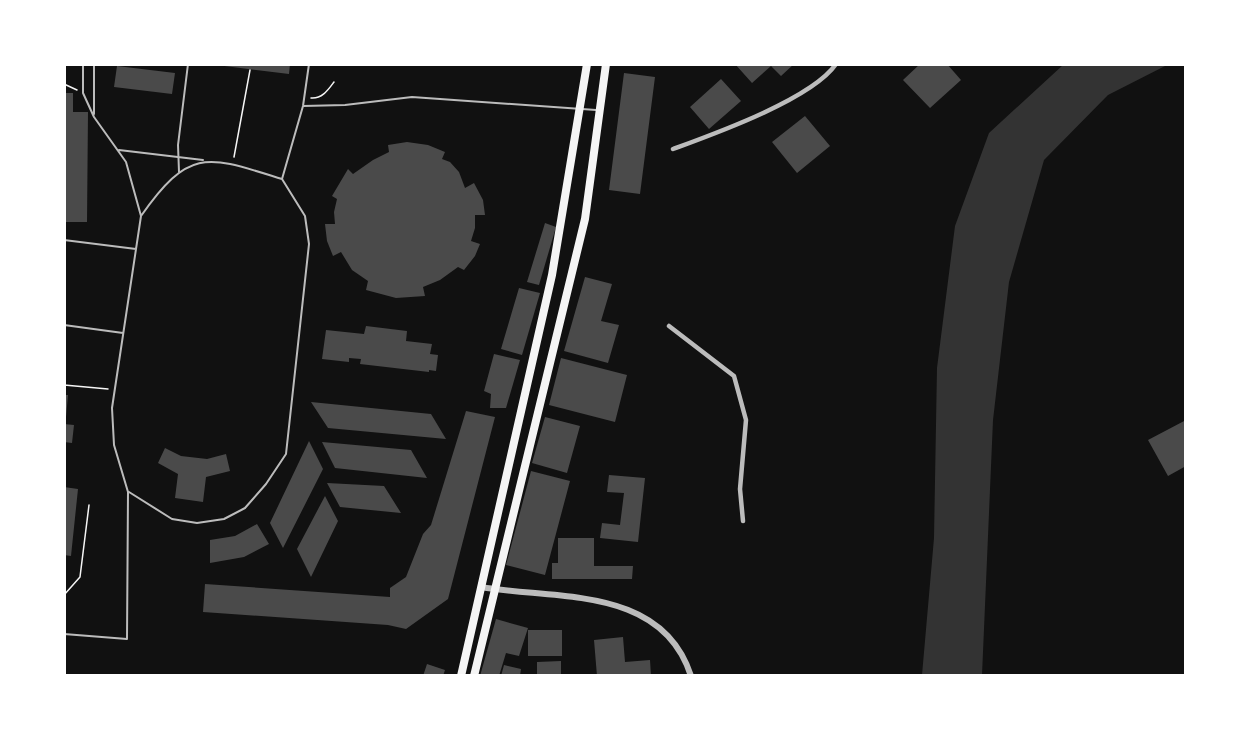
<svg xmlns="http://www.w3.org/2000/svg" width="1250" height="740" font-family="Rubik,sans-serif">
  <rect width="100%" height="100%" fill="#111"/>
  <!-- water -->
  <path fill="#333" d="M1063 65H1167L1108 95 1044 160 1009 282 993 420 982 675H922L934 538 937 368 955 226 989 133Z"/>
  <!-- building -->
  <path fill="#4a4a4a" d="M209 64H290L289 74Z
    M735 64H794L781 76 771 66 752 83Z
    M920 64H947L961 80 930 108 903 80Z
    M117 66 175 73 172 94 114 87Z
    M624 73 655 77 640 194 609 190Z
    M721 79 741 101 709 129 690 107Z
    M64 93H73V112H88L87 222H64Z
    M805 116 830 146 797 173 772 142Z
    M407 142 428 145 445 152 442 159 450 162 459 172 465 188 474 183 483 200 485 215H475V228L471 241 480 244 475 256 464 270 458 267 440 280 423 287 425 296 396 298 366 290 368 281 352 270 341 252 333 256 327 241 325 224H335L334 212 337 199 332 196 348 169 353 174 373 160 389 152 388 145Z
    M545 223 556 227 539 285 527 282Z
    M585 277 612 284 601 321 619 325 608 363 564 351Z
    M519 288 540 293 522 355 501 349Z
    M366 326 407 331 406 341 432 344 430 354 438 355 436 371 429 370V372L360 364 361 359 349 358V362L322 359 326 330 364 334Z
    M494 354 520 360 506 408H490L491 394 484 391Z
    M561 358 627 375 615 422 549 405Z
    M64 395H68L66 417H64Z
    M311 402 431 414 446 439 328 428Z
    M466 411 495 417 448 599 406 629 388 625 203 612 205 584 390 597V588L406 577 423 534 431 525Z
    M545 417 580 426 567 473 532 463Z
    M1186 420V466L1168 476 1148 440Z
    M64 424 74 425 72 443 64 442Z
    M309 441 323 469 283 548 270 523Z
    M322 442 411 450 427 478 335 468Z
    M165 448 181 456 207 459 226 454 230 471 206 477 203 502 175 498 178 474 158 463Z
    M531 471 570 481 545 575 506 565Z
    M609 475 645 478 638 542 600 538 602 523 620 525 624 493 607 492Z
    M327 483 384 486 401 513 340 507Z
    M64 487 78 489 71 556 64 555Z
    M325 496 338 521 311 577 297 549Z
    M257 524 269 544 244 557 210 563V540L235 536Z
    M558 538H594V566H633L632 579H552V563H558Z
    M496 619 528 628 519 656 506 653 499 676H480Z
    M528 630H562V656H528Z
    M623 637 625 662 650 660 651 676H597L594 640Z
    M561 661V676H537V662Z
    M427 664 445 670 443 676H423Z
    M504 665 521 669 520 676H501Z"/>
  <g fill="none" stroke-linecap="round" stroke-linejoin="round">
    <!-- path -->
    <path stroke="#f5f5f5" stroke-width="1.5" d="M325 64 326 65
      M64 84 77 90
      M311 98C322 99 328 90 334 82
      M234 157 250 70
      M64 385 108 389
      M64 595 80 577 89 505"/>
    <!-- service -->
    <path stroke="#bcbcbc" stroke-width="2" d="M303 106 345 105 412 97 596 110
      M94 114V64
      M119 150 203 160
      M179 172 178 145 188 64
      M282 179 303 106 309 64
      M64 240 136 249
      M64 325 123 333
      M129 492 172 519 197 523 224 519 245 508 266 484 286 454 309 244 305 216 282 179C208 156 190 146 141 216
      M64 634 127 639 128 492 114 445 112 408 141 216 126 162 94 117 83 93V64"/>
    <!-- minor -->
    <path stroke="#bcbcbc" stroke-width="4.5" d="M673 149C714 134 812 99 836 64
      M669 326 734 376 746 420 740 489 743 521"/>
    <!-- tertiary -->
    <path stroke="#bcbcbc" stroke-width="6" d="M481 587C556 600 662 585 691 676"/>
    <!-- trunk -->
    <path stroke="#f5f5f5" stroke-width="8" d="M461 676 552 275 587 64
      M474 676 585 219 606 64"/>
  </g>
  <!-- border -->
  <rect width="1250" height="740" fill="none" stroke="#ffffff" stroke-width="132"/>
</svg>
